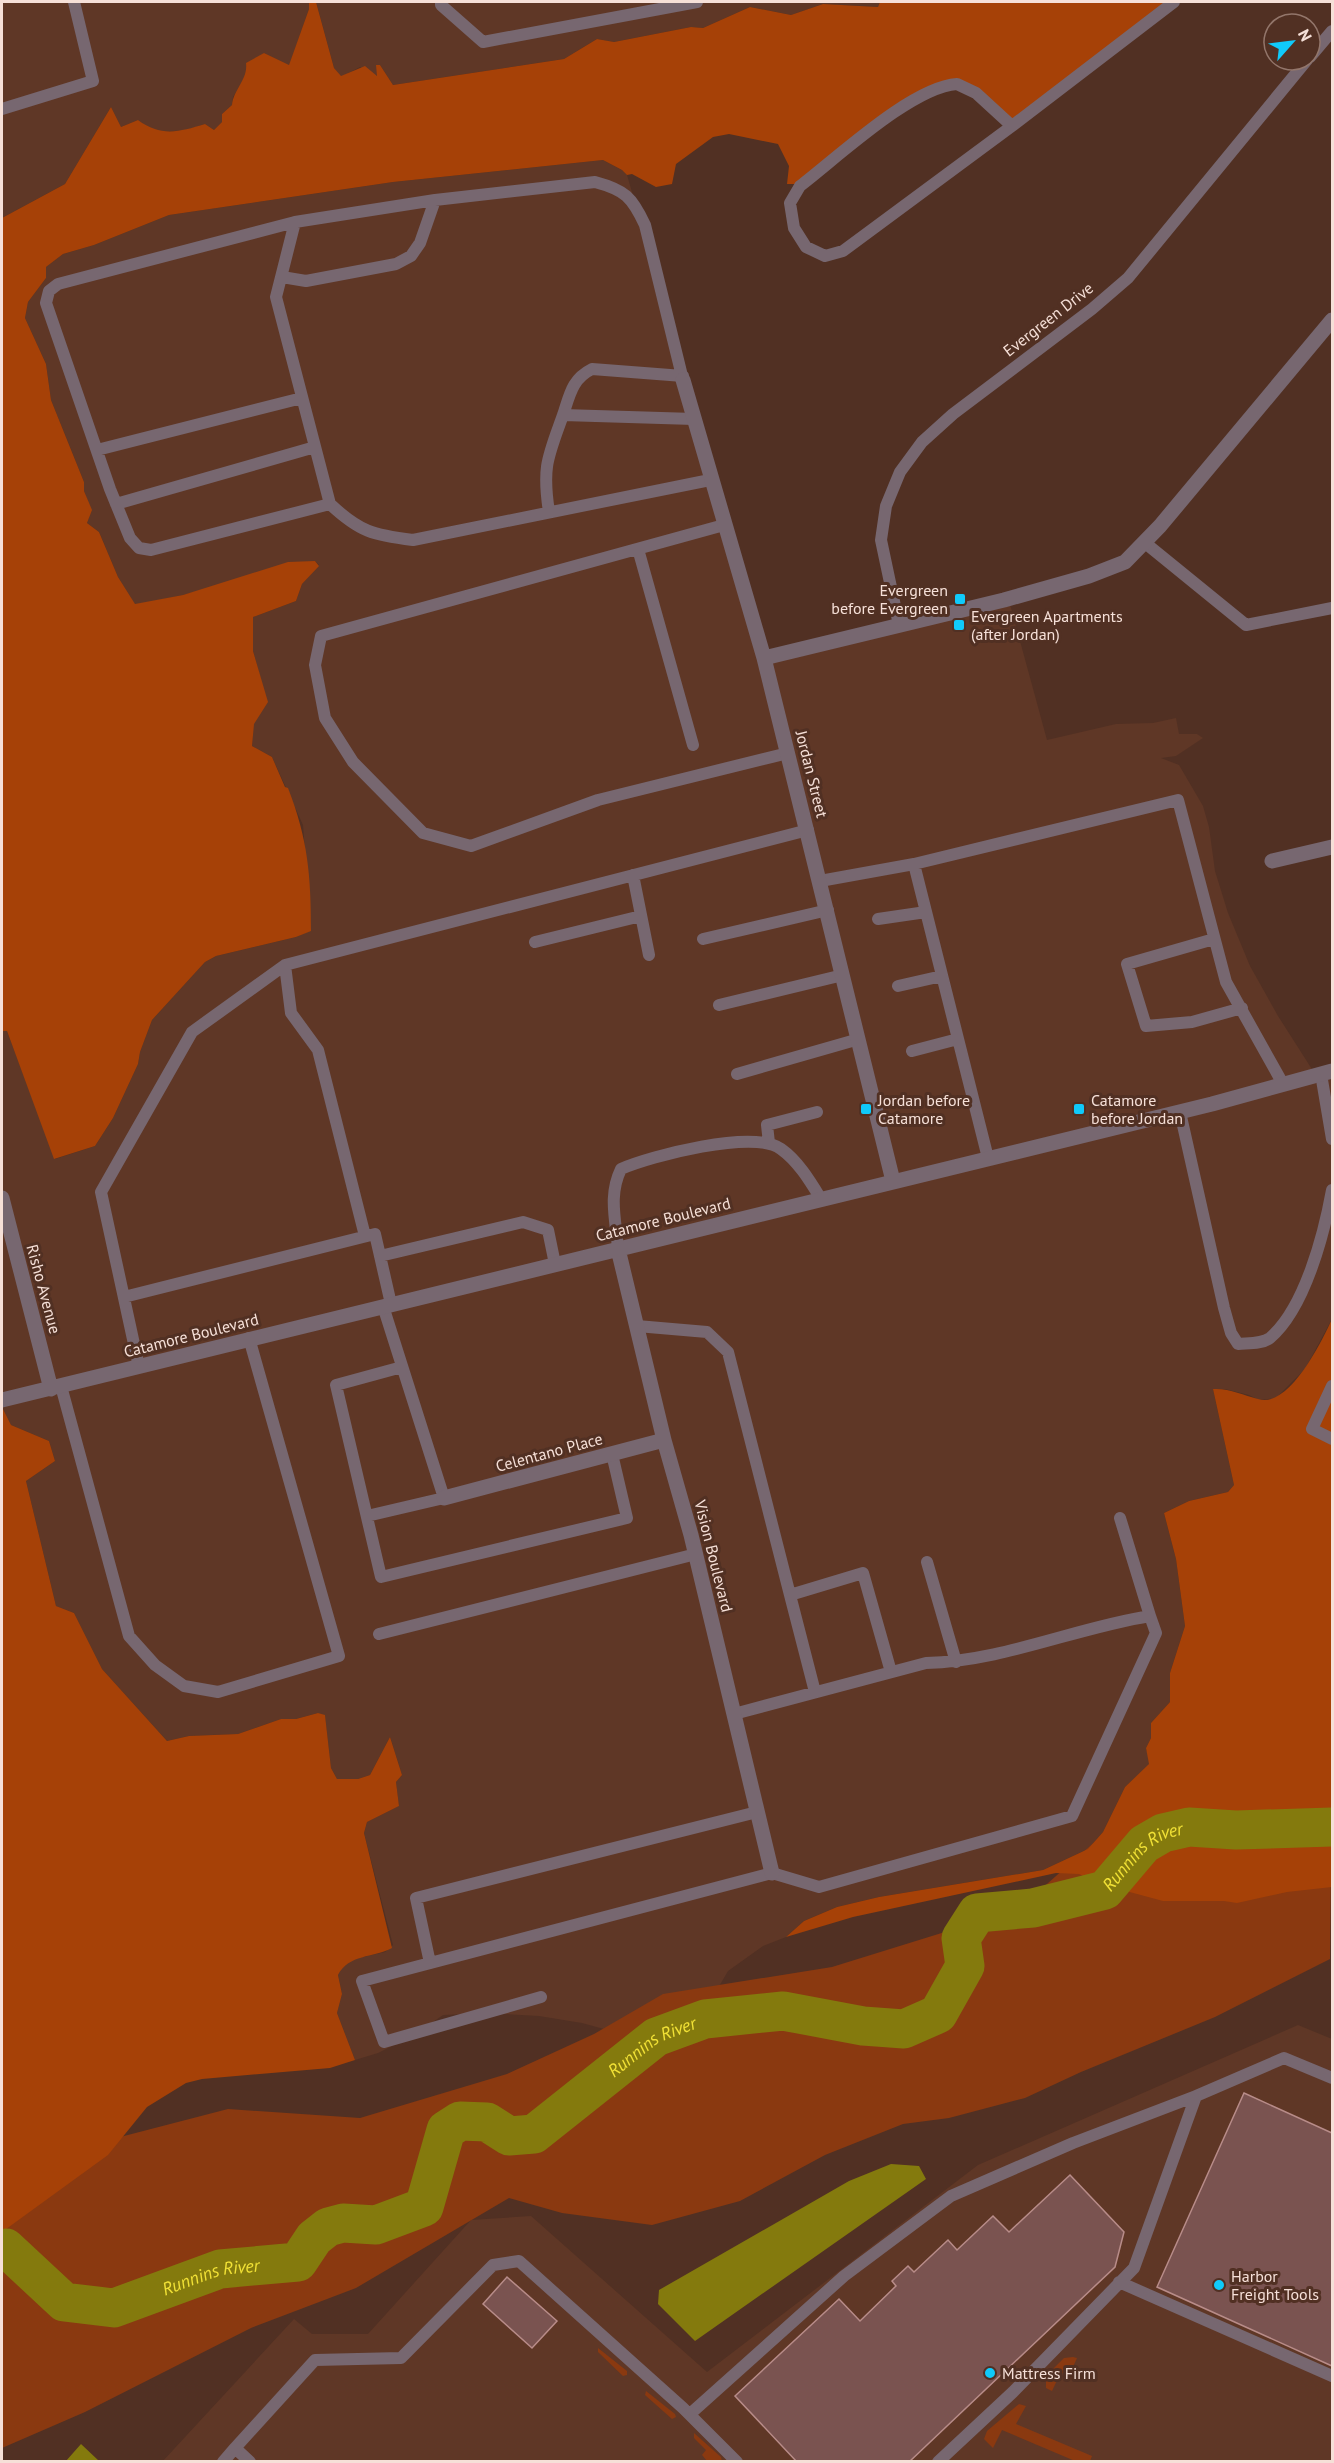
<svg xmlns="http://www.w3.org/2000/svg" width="1334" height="2463" font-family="'PT Sans',sans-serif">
  <rect width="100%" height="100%" fill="#513023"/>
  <!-- built -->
  <path fill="#5f3726" d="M2 2H309V9L289 66 264 53 247 74 233 97 232 105 222 114V122L214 130 205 124 187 130 163 132 152 131 138 120 121 127 111 107 65 184 2 218Z
    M316 2H880L878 7 823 4 791 15 750 7 703 28 691 27 614 42 597 39 564 59 393 85 380 65 377 76 360 67 341 77 334 68Z
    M603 160 622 170 627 175 767 656 1008 597 1047 740 1116 724 1153 723 1176 718 1179 734H1197L1203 738 1176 756 1161 758 1179 765 1203 806 1209 827 1215 871 1228 913 1250 966 1278 1016 1315 1074 1332 1069V1319L1305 1369 1276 1398 1259 1400 1249 1395 1225 1389H1213L1234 1485 1228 1492 1189 1501 1164 1513 1176 1559 1185 1626 1170 1673V1702L1151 1723V1738L1146 1748 1150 1764 1125 1787 1103 1832 1088 1849 1043 1870 879 1897 837 1907 804 1921 786 1937 763 1946 728 1971 707 2007 633 2037 582 2023 539 2016 487 2013 443 2015 414 2035 378 2053 355 2060 337 2013 342 1994 338 1975 343 1965 353 1959 385 1952 393 1945 364 1833 367 1822 399 1806 396 1782 402 1775 390 1737 370 1775 358 1779H337L331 1768 325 1716 318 1713 296 1719H281L238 1734 189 1736 167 1741 102 1669 74 1613 56 1606 26 1481 55 1461 49 1441 11 1425 2 1407V1031H7L55 1159 95 1146 113 1118 138 1064 140 1052 152 1020 205 962 216 956 296 937 311 930 303 825 272 757 252 746 253 724 267 702 253 651V617L296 601 302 584 319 565 315 561 183 595 135 605 118 577 99 532 87 523 91 510 84 491V482L51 400 46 364 25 318 28 302 46 278V267L63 254 94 245 169 215 393 182Z
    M1298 2025 1332 2039V2461L162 2462 294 2319 312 2334H368L471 2220 531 2216 707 2372 978 2165Z"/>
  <!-- green -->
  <path fill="#8a3910" d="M1332 1774 1330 1959 1215 2017 1081 2072 1025 2098 949 2118 903 2124 825 2155 740 2201 652 2225 562 2213 509 2198 356 2288 251 2328 85 2412 2 2448V2187L47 2156 228 2109 360 2118 507 2074 594 2034 663 1994 832 1967 961 1927 1030 1899 1099 1838Z
    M598 2348 627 2371V2375L623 2376 598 2352Z
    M1073 2357 1077 2358 1069 2376 1061 2372 1052 2391 1046 2388V2376L1064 2358Z
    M646 2391 675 2414 676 2417 672 2419 645 2395Z
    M1019 2404 1026 2406 1016 2424 1092 2456 1090 2461H1075L1002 2430 993 2448 984 2439 987 2431Z
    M694 2433 721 2457 722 2461H707L702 2455 706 2450 694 2438Z"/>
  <!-- forest -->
  <path fill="#a64107" d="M309 2H316L334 68 341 76 365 66 377 76 376 65H380L393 85 564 59 597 39 614 42 691 27 703 28 750 7 791 15 823 4 878 7 880 2H1175L1013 122 975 90 936 85 801 184H787L789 166 778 144 729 134 713 137 676 164 672 184 656 187 632 174 627 175 622 170 603 160 393 182 169 215 94 245 63 254 46 267V278L28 302 25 318 46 364 51 400 84 482V491L92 510 87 523 99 532 118 577 135 604 183 595 288 562 315 561 319 566 302 584 296 601 253 617V651L268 702 254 724 252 746 272 757 285 787 288 788C308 839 311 876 311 931L296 937 216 956 205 962 152 1020 140 1052 138 1064 113 1118 95 1146 54 1159 7 1031H2V218L65 184 111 107 121 127 138 120C161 137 179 132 205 124L214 130 222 122V114L232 105C234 88 248 80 246 63L264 53 289 65 309 9Z
    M1332 1319V1887L1287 1892 1237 1903 1224 1901H1163L1100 1884 1079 1874 1056 1873 853 1917 786 1937 804 1921 837 1907 879 1897 1043 1870 1088 1849 1103 1832 1125 1787 1149 1764 1146 1748 1151 1738V1723L1170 1702V1673L1185 1626 1176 1559 1164 1513 1189 1501 1228 1492 1234 1485 1213 1389C1229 1388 1243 1395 1258 1399 1289 1409 1322 1341 1332 1319Z
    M2 1407 11 1425 49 1441 55 1461 26 1481 56 1606 74 1613 102 1669 167 1741 189 1736 238 1734 281 1719H296L318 1713 325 1715 331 1768 337 1779H358L370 1775 390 1737 402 1775 396 1782 399 1806 367 1822 364 1833 392 1948C373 1958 349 1954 338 1975L342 1994 337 2013 355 2060 330 2068 202 2079 186 2083 147 2107 108 2155 2 2232Z"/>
  <!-- water -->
  <path fill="#847a0d" d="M891 2164 919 2166 926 2179 695 2341 658 2304 659 2290 849 2181Z
    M81 2444 99 2461H66Z"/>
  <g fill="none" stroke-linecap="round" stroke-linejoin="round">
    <!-- river -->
    <path stroke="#847a0d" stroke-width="39" id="s1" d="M2 2249 6 2248 64 2302 114 2308 220 2269 298 2262 314 2238 328 2227 343 2223 376 2225 424 2207 446 2130 460 2121 487 2122 509 2136 534 2134 656 2037 705 2019 783 2011 863 2026 904 2029 938 2014 965 1966 961 1938 977 1913 1033 1908 1105 1890 1144 1844 1163 1833 1189 1827 1236 1830 1332 1827"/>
  </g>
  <!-- building -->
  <path fill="#7a5350" stroke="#b88c89" stroke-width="1.5" d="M1244 2093 1332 2133V2366L1157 2287Z
    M1070 2175 1124 2232 1115 2267 909 2462H797L735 2396 839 2299 860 2321 896 2286 892 2281 908 2266 914 2272 948 2240 957 2250 993 2216 1009 2232Z
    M507 2277 557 2321 532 2348 483 2304Z"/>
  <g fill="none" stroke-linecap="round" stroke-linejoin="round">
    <!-- lane -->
    <path stroke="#776770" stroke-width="12" d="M441 2V5L483 42 697 2
      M1310 57 1332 31
      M957 84 976 93 1012 126 843 251 825 256 806 247 794 228 790 203 800 186C838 157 912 87 957 84Z
      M2 109 93 81 74 2
      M1012 126 1174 2
      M295 222 58 284 49 291 46 303 110 489 130 538 139 548 151 550 330 504
      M282 277 306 281 396 264 411 256 420 243 435 200
      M683 380 645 225C632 197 625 190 595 182L435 200 295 222 276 297 330 504C360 532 373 535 413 540L710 480
      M563 415C570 394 572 379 592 369L683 376
      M97 450 302 398
      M116 504 315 447
      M549 512C542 466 548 457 563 415L694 419
      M724 525 321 636 315 665 325 718 353 762 423 833 471 846 598 800 788 753
      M1144 542 1246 625 1332 608
      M638 549 693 745
      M899 625 881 540 886 506 900 472 922 442 953 414 1092 309 1128 278 1307 60
      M914 864 1178 800 1226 982 1283 1084
      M633 875 649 955
      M820 881 914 864 988 1158
      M878 919 926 912
      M703 939 828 910
      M1214 939 1127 964 1146 1026 1192 1022 1242 1008
      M535 942 641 916
      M285 965 291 1013 318 1050 365 1236
      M898 986 942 976
      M719 1005 843 975
      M912 1051 958 1039
      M737 1074 859 1039
      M1321 1074 1332 1139
      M1180 1112 1224 1308 1231 1333 1238 1344C1248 1343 1262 1344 1270 1338 1305 1308 1324 1234 1332 1190
      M769 1143 767 1125 817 1112
      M618 1249C616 1220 608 1196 621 1169 651 1156 753 1129 781 1149 798 1161 810 1181 821 1199
      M380 1256 523 1222 548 1230 555 1264
      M124 1297 375 1234 391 1304
      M637 1326 707 1332 728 1352 790 1595
      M139 1367 101 1192 192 1032 285 965 808 830
      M402 1367 336 1385 381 1577 627 1518 612 1454
      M61 1386 129 1636 155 1665 184 1686 218 1692 339 1656 249 1338
      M1332 1386 1312 1429 1332 1439
      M367 1516 444 1498 383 1306
      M1120 1518 1150 1616
      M927 1562 956 1662
      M379 1634 696 1554
      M815 1692 790 1595 863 1573 891 1672
      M430 1963 416 1898 757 1812
      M541 1997 384 2042 362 1981 772 1873 819 1887 1072 1816 1156 1633 1150 1616C1075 1628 1003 1661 926 1663L734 1714
      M1196 2096 1284 2058 1332 2078
      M1119 2282 1332 2376
      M690 2414 844 2276 951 2196 1073 2143 1196 2096 1134 2268 1013 2392 938 2462
      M223 2462 235 2448
      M250 2462 235 2448 315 2360 401 2358 493 2265 519 2261 683 2408 737 2462"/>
    <!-- street -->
    <path stroke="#776770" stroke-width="15" d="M683 380 764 658 893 1181
      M764 658 1004 600 1089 576 1125 562 1160 526 1332 320
      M1272 861 1332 847
      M2 1198 51 1389
      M618 1249 664 1440 691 1535 772 1873
      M2 1400 1212 1104 1332 1071
      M444 1498 664 1440"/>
  </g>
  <!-- markers -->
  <g fill="#10cafa" stroke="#513023" stroke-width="2">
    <rect x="954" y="593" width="12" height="12" rx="3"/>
    <rect x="953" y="619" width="12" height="12" rx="3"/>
    <rect x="860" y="1103" width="12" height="12" rx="3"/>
    <rect x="1073" y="1103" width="12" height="12" rx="3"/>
    <circle cx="1219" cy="2285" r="6"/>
    <circle cx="990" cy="2373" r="6"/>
  </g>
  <g text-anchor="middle" stroke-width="6" stroke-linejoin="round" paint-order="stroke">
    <!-- street labels -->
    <g font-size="16" fill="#f6e0d8" stroke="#513023">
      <text transform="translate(1048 319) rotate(-38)" y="6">Evergreen Drive</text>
      <text transform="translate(812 774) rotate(76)" y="6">Jordan Street</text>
      <text transform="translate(663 1219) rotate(-14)" y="6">Catamore Boulevard</text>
      <text transform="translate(44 1289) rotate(75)" y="6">Risho Avenue</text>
      <text transform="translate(191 1335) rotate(-14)" y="6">Catamore Boulevard</text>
      <text transform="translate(549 1452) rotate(-15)" y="6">Celentano Place</text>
      <text transform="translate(714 1556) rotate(76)" y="6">Vision Boulevard</text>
    </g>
    <!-- poi labels -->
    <g font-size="16" fill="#f6e0d8" stroke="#513023" text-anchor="start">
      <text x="948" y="596" text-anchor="end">Evergreen<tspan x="948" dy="18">before Evergreen</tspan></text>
      <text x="971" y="622">Evergreen Apartments<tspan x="971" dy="18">(after Jordan)</tspan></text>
      <text x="878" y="1106">Jordan before<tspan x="878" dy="18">Catamore</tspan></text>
      <text x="1091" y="1106">Catamore<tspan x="1091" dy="18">before Jordan</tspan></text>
      <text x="1231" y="2282">Harbor<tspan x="1231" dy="18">Freight Tools</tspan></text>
      <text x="1002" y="2379">Mattress Firm</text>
    </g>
    <!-- water labels -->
    <g font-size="18" font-style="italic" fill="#f1e136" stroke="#513023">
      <text dy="6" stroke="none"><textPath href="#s1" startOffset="1388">Runnins River</textPath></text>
      <text dy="6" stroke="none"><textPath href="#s1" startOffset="794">Runnins River</textPath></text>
      <text dy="6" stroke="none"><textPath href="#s1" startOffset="236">Runnins River</textPath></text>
    </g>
  </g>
  <!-- border -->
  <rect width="1334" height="2463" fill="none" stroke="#f6e0d8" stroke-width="6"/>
  <!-- north arrow -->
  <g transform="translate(1292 42) rotate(62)"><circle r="28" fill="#513023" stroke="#93766b" stroke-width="1.5"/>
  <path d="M0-4.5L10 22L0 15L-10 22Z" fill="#10cafa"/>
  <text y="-9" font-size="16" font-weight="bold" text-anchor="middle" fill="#f6e0d8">N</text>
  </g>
</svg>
